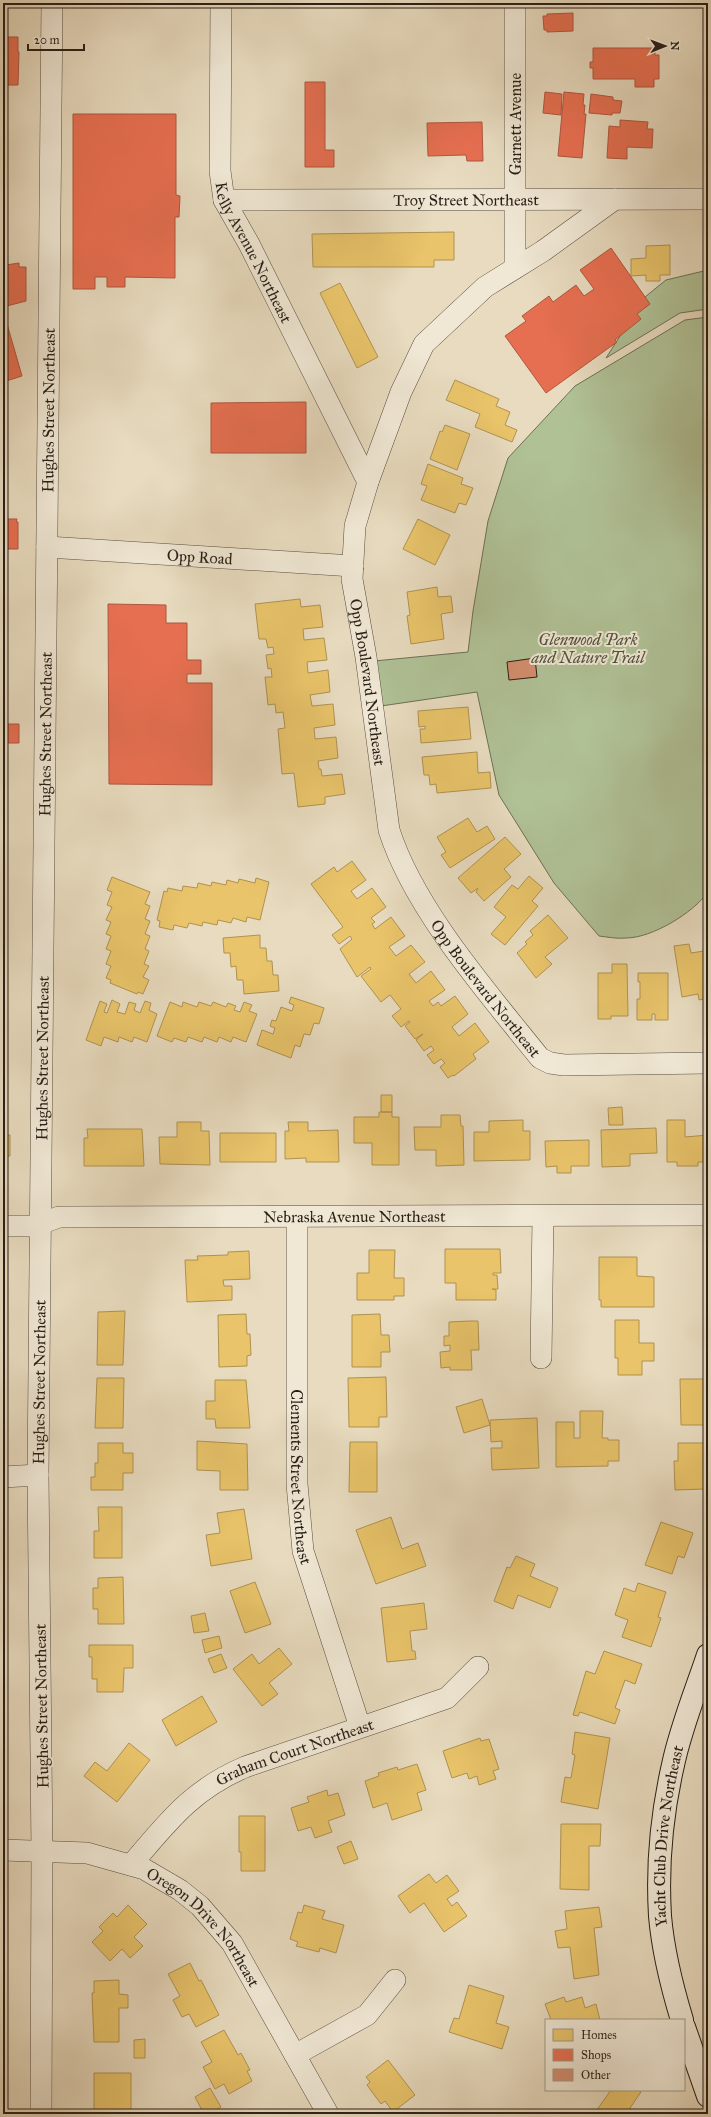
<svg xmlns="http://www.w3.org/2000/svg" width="711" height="2117" font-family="'IM FELL Great Primer',serif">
  <rect width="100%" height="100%" fill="#e8dbbf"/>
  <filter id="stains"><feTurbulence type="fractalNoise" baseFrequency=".005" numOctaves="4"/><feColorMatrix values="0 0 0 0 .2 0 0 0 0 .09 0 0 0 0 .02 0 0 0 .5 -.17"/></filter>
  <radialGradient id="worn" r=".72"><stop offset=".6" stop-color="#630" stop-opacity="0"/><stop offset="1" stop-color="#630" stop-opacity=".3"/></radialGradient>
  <!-- green -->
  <path fill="#b0c196" stroke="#6c7056" d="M708 270V309L680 313 606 358 645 297 666 280Z
    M708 317V892C693 913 652 938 626 938 617 939 608 937 599 936L554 883 499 795 477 692 381 706 374 661 468 652 473 611 488 521 508 458 575 386 685 320Z"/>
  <!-- homes -->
  <path fill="#e9c46a" stroke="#af9251" d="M454 232V260H434V267H313L312 234Z
    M670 245V275H660V281H646V275L631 276V259L646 258V246Z
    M340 283 378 357 357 368 320 293Z
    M455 380 499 399 496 406 510 412 505 425 517 430 512 442 475 427 480 414 446 400Z
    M445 425 470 434 457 470 430 459 440 431 442 432Z
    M428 464 463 478 461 484 473 488 466 505 459 503 455 513 421 500 427 486 421 484Z
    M418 519 450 535 435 565 403 549Z
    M437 587 438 597 451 596 453 612 441 614 444 639 411 644 407 616 410 615 407 592Z
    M300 599 301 607 320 605 323 627 303 629 304 640 324 638 327 660 307 662 308 673 328 670 330 692 310 695 312 706 333 704 335 725 314 728 315 739 336 737 338 758 318 761 319 769H321L322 776 342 774 345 794 325 797V804L298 807 294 773 282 774 278 729 285 728 283 712 276 713 275 704 268 705 265 677H272L271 668 268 669 266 655 274 654 273 647 268 648 266 639H259L255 604Z
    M468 707 471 739 421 743 420 729H425V726L419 727 418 711Z
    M477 752 478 773 490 772 491 788 437 793 436 784 430 785 429 775H424L422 757Z
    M468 818 477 832 487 826 495 839 450 868 441 855 446 852 437 837Z
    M505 837 521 854 504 869 511 877 484 901 476 892 478 888 471 893 458 878Z
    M352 861 366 880 351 891 357 899 372 888 386 907 371 918 375 922 372 924 375 929 391 917 405 936 389 947 396 956 411 945 425 962 409 974 416 983 431 971 445 990 429 1001 433 1006 438 1002 441 1006 455 996 468 1014 452 1027 459 1036 475 1023 489 1042 473 1054 476 1059 454 1076 453 1075 448 1078 440 1067 445 1063 441 1059 434 1064 427 1055 434 1050 431 1046 424 1051 416 1040 423 1034 415 1039 405 1026 410 1022 409 1021 401 1027 392 1016 401 1009 390 995 381 1002 361 976 371 969 370 967 357 977 340 949 352 939 350 936 339 944 332 935 343 927 311 884 334 867 337 872Z
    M529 876 543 888 532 901 538 906 505 945 491 934 506 917 494 907 512 885 518 889Z
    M112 877 150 892 145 904 150 906 145 919 150 921 145 934 150 936 145 949 149 951 144 964 149 966 143 977 149 980 143 994 138 992 137 994 110 983 111 980 106 978 111 966 106 964 111 951 106 949 111 936 106 934 111 922 106 920 112 907 107 905 112 892 107 890Z
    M256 878 269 882 260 920 247 917 246 922 233 918 231 923 218 920 217 925 203 922 202 926 189 923 187 928 174 925 173 930 159 927 160 921 157 920 164 891 167 892 168 888 182 891 183 886 197 888 198 883 211 886 212 882 226 885 227 880 238 883 239 879 255 883Z
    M548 915 568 938 545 957 552 964 536 978 517 953 527 944 525 942 533 935 530 931Z
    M260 935V948H266L267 961H272L273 975H278L279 991 244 994 243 980H237L236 966 231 967 230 953H224L223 938Z
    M689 944 691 953 704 951 708 976V998L699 1000 698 994 682 997 674 946Z
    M612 964H627L628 1016H611V1019H598V973H612Z
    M638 973H668V1020H655V1014H652V1020H637V999H640V982H638Z
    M291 997 324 1008 319 1024 314 1023 310 1035 304 1034 300 1047 295 1045 291 1058 257 1045 262 1030 273 1034 275 1028 270 1026 272 1020 276 1021 281 1007 292 1011 294 1005 289 1003Z
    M112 1000 120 1004 117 1012 125 1014 129 1002 136 1004 134 1010 140 1013 145 1001 151 1003 149 1010 157 1014 147 1042 134 1037 132 1042 119 1037 118 1042 104 1037 101 1046 86 1040 100 1001 107 1004 104 1012 107 1013Z
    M170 1002 182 1007 183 1002 197 1007 199 1002 211 1006 213 1002 226 1007 228 1003 236 1006 234 1010 240 1012 244 1002 252 1005 249 1011 257 1014 246 1042 233 1037 231 1042 219 1037 217 1042 204 1037 202 1042 188 1037 186 1042 174 1038 172 1042 157 1036Z
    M381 1095H392V1112H381Z
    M622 1107 623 1125H609L608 1108Z
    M379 1112H392V1117H399V1165H372V1143H354V1117H379Z
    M3 1114 4 1135H10V1156H4V1179Z
    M441 1115H460L461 1126H463L464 1165 436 1166V1150H415L414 1127H441Z
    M523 1120V1131H530V1160L474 1161V1132H489V1121Z
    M667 1120H685V1137L708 1135V1162H698V1166H677V1162H667Z
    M177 1122H201V1131H209L210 1165 160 1164 159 1137H177Z
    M288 1122H308V1131L338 1130 339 1162H306V1158L285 1159V1131H289Z
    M656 1128 657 1153 630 1154V1166L602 1167 601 1130Z
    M87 1129H142L144 1166H84V1138H88Z
    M220 1133H276V1162H220Z
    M589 1140V1166H571V1173H557V1166L546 1167 545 1141Z
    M445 1249H500L501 1273H493V1275H497L498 1289H492L496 1290V1300H456V1283H445Z
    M369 1250H395L394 1278H404V1296H394V1300H357V1273H369Z
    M249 1251 250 1279 223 1280 224 1286H232V1300L187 1302 185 1260H198L197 1256 228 1255V1252Z
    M599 1257H637V1276L654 1277V1307H601V1300H599Z
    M705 1264H708V1294L705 1295Z
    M3 1274H5V1304H3Z
    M125 1311 123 1365H97L98 1312Z
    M246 1314 247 1334H250L251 1355 247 1356V1366L219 1367 218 1315Z
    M380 1314 381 1335H389L390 1352H381V1367H352V1315Z
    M615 1320H639V1343H654V1361H642V1375H618V1358H615Z
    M470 1321H478L479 1350H471L472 1370H450V1367L441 1368 440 1352 450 1351V1345L444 1346V1336H449V1322Z
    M386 1377 387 1417H379V1427H349L348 1378Z
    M97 1378H124L123 1428H95Z
    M680 1379H708V1425H681Z
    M215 1380H246L250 1428H216L215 1419H206V1401H215Z
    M482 1399 490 1425 464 1433 456 1407Z
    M580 1411H603L602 1438H608V1440H619V1461H608V1466L556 1467V1422H574V1438H580Z
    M537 1418 539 1468 492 1470 491 1448H502V1441L491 1442 490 1420Z
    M197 1441 247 1444 248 1490H220V1471L197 1470Z
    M350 1442H377V1492H349Z
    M98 1443H123V1453H133V1473H123V1490H91V1477H95V1463H98Z
    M678 1443H708V1480H704L705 1489 675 1490 674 1461H678Z
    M98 1507H122V1558H94V1531H99Z
    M244 1509 252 1559 211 1566 206 1535 220 1533 217 1513Z
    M391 1517 402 1549 418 1543 426 1566 376 1584 356 1530Z
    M661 1522 693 1533 684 1558 678 1556 672 1574 645 1565Z
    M516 1556 535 1564 530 1576 558 1588 550 1608 518 1595 513 1609 494 1601 507 1567 510 1568Z
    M123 1577 124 1624H98V1609H93V1588H98V1578Z
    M255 1582 271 1624 245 1633 230 1591Z
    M638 1583 666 1592 658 1617 661 1618 651 1647 622 1637 628 1620 615 1615 624 1588 635 1592Z
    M424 1603 427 1629 410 1631 412 1651H415L416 1659 387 1662 381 1608Z
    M205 1613 209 1631 194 1633 191 1616Z
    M219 1636 222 1648 205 1653 202 1640Z
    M89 1645H133V1668H124L123 1692H97V1679H92V1657H89Z
    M279 1648 292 1664 269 1683 278 1694 262 1706 233 1669 252 1654 259 1664Z
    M604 1651 642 1664 635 1684 625 1680 615 1708 620 1710 615 1724 580 1712 578 1716 573 1715 586 1671 595 1674Z
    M221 1654 227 1668 214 1673 208 1659Z
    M202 1696 217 1722 176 1746 162 1720Z
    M575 1732 610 1738 598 1809 561 1802 565 1777 571 1778 575 1755 572 1754Z
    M480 1738 481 1741 489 1739 499 1769 493 1771 496 1779 479 1785 477 1776 469 1779 467 1773 452 1778 443 1751Z
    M129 1743 150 1760 117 1802 84 1776 95 1762 107 1771Z
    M417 1764 426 1790 417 1793 422 1810 392 1820 387 1803 373 1808 365 1781 379 1776 378 1773 397 1767 398 1770Z
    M327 1790 328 1796 338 1793 345 1815 328 1821 332 1832 315 1838 311 1827 298 1831 291 1808 309 1802 307 1797Z
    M239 1816H265V1871H241V1852H239Z
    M561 1824H601L600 1846H589V1890L560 1889Z
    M351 1841 358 1859 344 1864 337 1847Z
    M429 1874 436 1883 447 1875 459 1891 447 1899 452 1906 457 1902 467 1916 444 1932 424 1903 410 1913 398 1896Z
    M128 1905 147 1924 134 1937 143 1946 130 1958 122 1949 110 1961 92 1942 103 1931 99 1927 113 1913 117 1917Z
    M304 1905 325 1911 322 1919 344 1925 336 1953 320 1948 319 1952 296 1946 298 1942 290 1939 298 1912 302 1913Z
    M599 1907 602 1927 594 1928 599 1975 574 1979 570 1947 558 1948 555 1931 567 1929 565 1911Z
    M190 1963 199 1981 201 1980 219 2015 196 2027 189 2014 182 2017 173 2000 180 1996 168 1974Z
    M119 1980V1994L128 1995V2008H119V2042H94L92 1993H94V1981Z
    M469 1985 504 1996 496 2023 509 2027 502 2049 449 2032 454 2018 459 2019Z
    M564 1997 566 2002 582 1997 585 2008 596 2004 600 2020H551L545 2004Z
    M224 2030 238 2055 241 2053 250 2070 247 2071 252 2081 229 2094 224 2084 215 2089 203 2067 212 2062 201 2042Z
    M145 2039V2058H134V2040Z
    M388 2060 415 2095 393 2112 385 2101 381 2104 367 2085 370 2082 366 2077Z
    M94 2073H131V2114H94Z
    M210 2088 221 2107 209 2114H204L195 2097Z
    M611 2090H638L641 2092 630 2108 632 2110 630 2114H594Z"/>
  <!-- shops -->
  <path fill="#e76f51" stroke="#ae5740" d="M375 3H450V6L375 5Z
    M573 13V31L547 32V30H544L543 16H547V14Z
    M3 37H18V52H19L18 85H3Z
    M593 48H655V55H659V79H654V87H635V79H593V68H590V62H593Z
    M305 82H325V150H334V167H305Z
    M545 92 562 94 561 115 543 113Z
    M564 92 584 94 583 105H585L584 114H586L582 158 558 156Z
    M591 94 613 97V100L622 101 620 113H612V115L589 113Z
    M73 114H176V195L180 196 179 217H175V278L125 277V287H107V277H95V289H73Z
    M620 120 648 122 647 129H653L652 148 627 147V159L607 158 609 126 620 127Z
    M482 122 483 161H467L466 155 428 156 427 123Z
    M611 248 650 304 637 314 641 319 615 340 617 342 546 393 505 336 526 321 522 316 549 296 553 302 576 285 584 296 594 289 580 270Z
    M3 255 6 265 19 263V267H26V301L3 307Z
    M3 310 22 376 3 382Z
    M306 402V453H211V403Z
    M3 519H17L16 522H18V549H3Z
    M108 604 166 605V623H187V660H201V674H187V683H212V785L109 784Z
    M3 632H5L4 724H19V743H4V757Z"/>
  <!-- building -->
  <path fill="#d48e6f" stroke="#281f17" d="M535 658 537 677 509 680 507 662Z"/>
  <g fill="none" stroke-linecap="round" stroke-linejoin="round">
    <!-- street casing -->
    <g stroke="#584e41" stroke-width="22">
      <g id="street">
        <path id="s1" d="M221 3 220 171 224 200 249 244 368 482"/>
        <path id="s2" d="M615 199 543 251 485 287 424 344 401 392 368 482 355 526 352 579 366 657 389 830C414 909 488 993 540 1058L550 1063 564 1065 708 1063"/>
        <path id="s3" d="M224 200 708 199"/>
        <path d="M515 268V3"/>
        <path id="s4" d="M47 547 353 566"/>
        <path id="s5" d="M297 1217V1484L303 1551 360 1727"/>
        <path id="s6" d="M3 1226H34L59 1217H65L708 1215"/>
        <path d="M541 1358 543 1217"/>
        <path d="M3 1477 38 1475"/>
        <path id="s7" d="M3 1850 87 1853 144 1869 180 1890 200 1906 232 1943 328 2114"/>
        <path id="s8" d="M131 1865C167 1823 191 1790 245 1767L447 1698 478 1667"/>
        <path d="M295 2055 367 2015 395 1980"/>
        <path id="s9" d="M41 2114 42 1851 38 1475 52 3"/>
      </g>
    </g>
    <!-- secondary casing -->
    <g stroke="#281f17" stroke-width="24">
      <g id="secondary">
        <path id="s10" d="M682 2020C672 1987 663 1951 660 1916 657 1866 662 1813 673 1765 681 1727 696 1691 708 1655"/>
        <path d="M684 2027 708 2096"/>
      </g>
    </g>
    <!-- street -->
    <use href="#street" stroke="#f0e8d5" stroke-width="21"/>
    <!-- secondary -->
    <use href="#secondary" stroke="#f0e8d5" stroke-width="22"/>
  </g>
  <g text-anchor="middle" stroke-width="4" stroke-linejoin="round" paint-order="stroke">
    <!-- street labels -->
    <g font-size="16" fill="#281f17" stroke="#f0e8d5">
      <text transform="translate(515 124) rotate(-90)" y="6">Garnett Avenue</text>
      <text dy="6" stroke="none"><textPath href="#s3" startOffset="242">Troy Street Northeast</textPath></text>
      <text dy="6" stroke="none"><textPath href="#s1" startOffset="257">Kelly Avenue Northeast</textPath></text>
      <text dy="6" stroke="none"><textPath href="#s9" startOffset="1704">Hughes Street Northeast</textPath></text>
      <text dy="6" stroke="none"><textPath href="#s4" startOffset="153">Opp Road</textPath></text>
      <text dy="6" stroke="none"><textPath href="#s2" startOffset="593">Opp Boulevard Northeast</textPath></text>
      <text dy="6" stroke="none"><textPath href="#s9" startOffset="1380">Hughes Street Northeast</textPath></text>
      <text dy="6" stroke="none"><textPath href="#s2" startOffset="929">Opp Boulevard Northeast</textPath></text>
      <text dy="6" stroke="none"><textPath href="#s9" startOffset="1056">Hughes Street Northeast</textPath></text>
      <text dy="6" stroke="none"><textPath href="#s6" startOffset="353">Nebraska Avenue Northeast</textPath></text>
      <text dy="6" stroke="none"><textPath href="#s9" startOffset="732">Hughes Street Northeast</textPath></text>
      <text dy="6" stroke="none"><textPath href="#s5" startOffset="260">Clements Street Northeast</textPath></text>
      <text transform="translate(41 1706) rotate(-91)" y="6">Hughes Street Northeast</text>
      <text dy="6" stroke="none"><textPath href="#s8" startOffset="204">Graham Court Northeast</textPath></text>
      <text dy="6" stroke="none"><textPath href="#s10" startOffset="187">Yacht Club Drive Northeast</textPath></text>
      <text dy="6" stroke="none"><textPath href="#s7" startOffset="228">Oregon Drive Northeast</textPath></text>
    </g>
    <!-- park labels -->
    <g font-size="16" font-style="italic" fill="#51503d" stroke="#f0e8d5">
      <text x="588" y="645">Glenwood Park<tspan x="588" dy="18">and Nature Trail</tspan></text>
    </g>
  </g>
  <!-- margin -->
  <rect width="711" height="2117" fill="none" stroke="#e8dbbf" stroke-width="16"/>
  <rect x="4" y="4" width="703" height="2109" fill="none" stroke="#281f17" stroke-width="2"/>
  <rect x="8" y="8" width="695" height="2101" fill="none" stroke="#281f17"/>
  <!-- legend -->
  <rect x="545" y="2019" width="140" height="72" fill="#f0e8d5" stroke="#a09889"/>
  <rect x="553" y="2029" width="20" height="12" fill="#e9c46a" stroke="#a09889"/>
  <text x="581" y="2039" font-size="12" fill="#281f17">Homes</text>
  <rect x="553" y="2049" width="20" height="12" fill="#e76f51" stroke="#a09889"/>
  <text x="581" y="2059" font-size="12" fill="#281f17">Shops</text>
  <rect x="553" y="2069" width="20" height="12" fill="#d48e6f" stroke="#a09889"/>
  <text x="581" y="2079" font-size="12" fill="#281f17">Other</text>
  <!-- north arrow -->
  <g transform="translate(665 46) rotate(89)" stroke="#f0e8d5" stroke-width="3" paint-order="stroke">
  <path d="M0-3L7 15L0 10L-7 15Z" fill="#281f17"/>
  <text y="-6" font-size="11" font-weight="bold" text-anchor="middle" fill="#281f17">N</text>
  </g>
  <!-- scale -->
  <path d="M28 44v6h56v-6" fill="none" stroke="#281f17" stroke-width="2"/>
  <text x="34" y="44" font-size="12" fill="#281f17" stroke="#f0e8d5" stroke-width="3" paint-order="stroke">20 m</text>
  <rect width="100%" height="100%" filter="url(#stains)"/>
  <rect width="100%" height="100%" fill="url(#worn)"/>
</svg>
